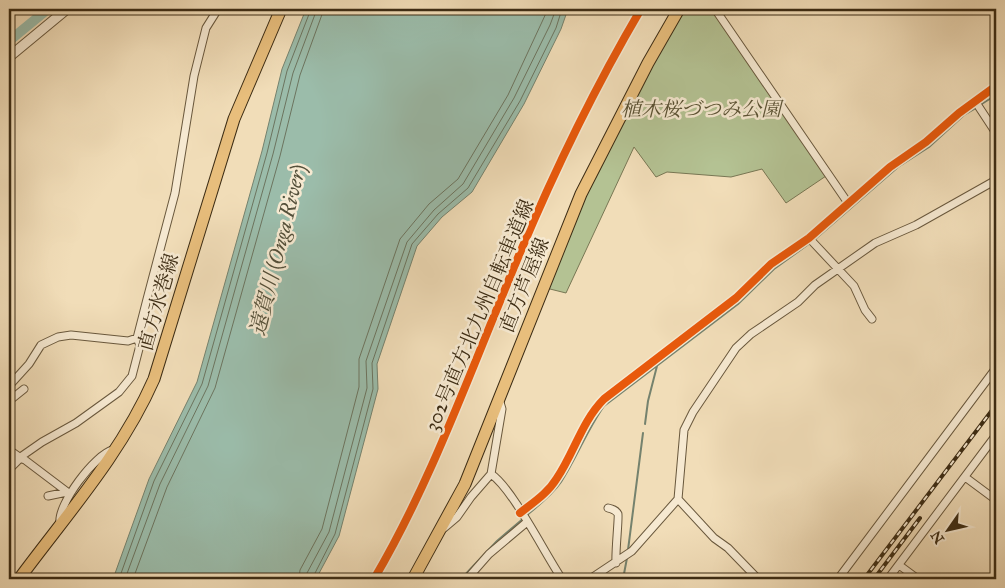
<svg xmlns="http://www.w3.org/2000/svg" width="1005" height="588" font-family="'IM FELL Great Primer','Noto Serif JP',serif">
  <rect width="100%" height="100%" fill="#f1ddb8"/>
  <filter id="stains"><feTurbulence type="fractalNoise" baseFrequency=".004" numOctaves="4"/><feColorMatrix values="0 0 0 0 .2 0 0 0 0 .09 0 0 0 0 .02 0 0 0 .5 -.17"/></filter>
  <radialGradient id="worn" r=".72"><stop offset=".6" stop-color="#630" stop-opacity="0"/><stop offset="1" stop-color="#630" stop-opacity=".3"/></radialGradient>
  <!-- green -->
  <path fill="#b4c293" stroke="#787754" d="M683 9H712L826 176 786 203 762 169 731 177 667 172 656 177 634 147 566 293 546 288 582 199Z"/>
  <!-- water -->
  <path fill="#9bbcaa" stroke="#75826e" d="M306 9H568L561 29 524 104 472 192 442 217 417 246 377 364 378 389 339 536 316 579H113L149 479 197 382 262 151 282 69Z"/>
  <g fill="none" stroke-linecap="round" stroke-linejoin="round">
    <!-- shore -->
    <path stroke="#6c745f" stroke-width="1" d="M119 579 154 481 202 384 267 153 287 71 311 9
      M125 579 160 484 208 386 273 154 293 73 317 9
      M133 579 167 487 215 388 280 156 300 75 324 9
      M299 579 300 570 322 529 359 387V359L400 239 429 204 458 179 508 95 548 9
      M306 579 307 573 329 532 367 388 366 361 407 242 434 210 463 184 514 98 550 25 556 9
      M312 579 335 534 373 389 372 363 412 244 438 214 468 188 520 101 556 28 562 9"/>
    <!-- stream -->
    <path stroke="#75826e" stroke-width="2" d="M980 105 996 95
      M814 240 898 167 929 147 964 115 976 108
      M645 424 648 401 657 366
      M527 515C539 505 552 495 561 482 577 457 587 430 604 406L738 304 774 269 810 243
      M628 550 643 433
      M461 579 497 541 524 518
      M623 579 627 558"/>
    <!-- river -->
    <path stroke="#9bbcaa" stroke-width="10" d="M9 41 48 9"/>
    <!-- minor casing -->
    <g stroke="#69583d" stroke-width="9">
      <path id="minor" d="M715 9 848 203
        M975 101 996 133
        M809 238 854 286 865 310 872 319
        M9 386 29 364 41 345 58 337 71 335 128 341 137 338
        M9 401 24 389
        M19 458 42 442 76 423 119 392 132 376 140 345 137 338 147 299 175 193 194 76 206 28 218 9
        M19 458 25 460 70 494
        M491 474C513 489 545 554 562 579
        M965 477 996 500
        M48 496 67 492
        M678 499 714 538 728 548 758 579
        M608 508C612 509 616 510 618 514 619 517 615 554 616 563
        M520 513C534 502 548 493 557 478 574 453 582 421 604 399L736 298 771 264 809 238 890 167 926 142 959 113 996 86
        M60 523C57 505 95 454 113 450
        M444 528 457 517 471 497 491 474 502 409 499 399
        M899 565 918 579
        M467 579 489 554 527 522
        M590 579 632 551 678 499 684 430 693 412 736 348 751 334 798 302 815 285 875 243 916 225 996 180
        M838 579 996 368
        M888 579 996 435"/>
    </g>
    <!-- tertiary casing -->
    <g stroke="#69583d" stroke-width="11">
      <path id="tertiary" d="M9 57 67 9
        M9 451 19 458 9 468"/>
    </g>
    <!-- primary casing -->
    <g stroke="#3c2c14" stroke-width="13">
      <path id="primary" d="M19 579C67 514 121 454 154 379L234 119 281 9
        M413 579 465 484 581 194 648 63 679 9"/>
    </g>
    <!-- minor -->
    <use href="#minor" stroke="#f6e9d1" stroke-width="7"/>
    <!-- tertiary -->
    <use href="#tertiary" stroke="#f6e9d1" stroke-width="9"/>
    <!-- primary -->
    <use href="#primary" stroke="#e8be7c" stroke-width="11"/>
    <!-- rail casing -->
    <g stroke="#3c2c14" stroke-width="4">
      <path id="rail" d="M864 579 996 405
        M874 579 920 518"/>
    </g>
    <!-- rail -->
    <use href="#rail" stroke="#f6e9d1" stroke-width="2" stroke-dasharray="5.5" stroke-linecap="butt"/>
    <!-- cycleway casing -->
    <g stroke="#f6e9d1" stroke-width="11">
      <path id="cycleway" d="M520 513C534 502 548 493 557 478 574 453 582 421 604 399L736 298 771 264 809 238 890 167 926 142 959 113 996 86
        M374 579C427 489 463 391 503 294 542 197 588 99 641 9"/>
    </g>
    <!-- cycleway -->
    <use href="#cycleway" stroke="#e8590c" stroke-width="8"/>
  </g>
  <g text-anchor="middle" stroke-width="5" stroke-linejoin="round" paint-order="stroke">
    <!-- park labels -->
    <g font-size="20" font-style="italic" fill="#5a5234" stroke="#f6e9d1">
      <text x="701" y="116">植木桜づつみ公園</text>
    </g>
    <!-- street labels -->
    <g font-size="20" fill="#3c2c14" stroke="#f6e9d1">
      <text transform="translate(524 285) rotate(-68)" y="7">直方芦屋線</text>
      <text transform="translate(158 302) rotate(-74)" y="7">直方水巻線</text>
      <text transform="translate(479 315) rotate(-67)" y="7">302号直方北九州自転車道線</text>
    </g>
    <!-- water labels -->
    <g font-size="21" font-style="italic" fill="#54503a" stroke="#f6e9d1">
      <text transform="translate(278 250) rotate(-76)" y="7">遠賀川 (Onga River)</text>
    </g>
  </g>
  <!-- margin -->
  <rect width="1005" height="588" fill="none" stroke="#f1ddb8" stroke-width="30"/>
  <rect x="10" y="10" width="985" height="568" fill="none" stroke="#3c2c14" stroke-width="2.5"/>
  <rect x="15" y="15" width="975" height="558" fill="none" stroke="#3c2c14"/>
  <!-- north arrow -->
  <g transform="translate(948 530) rotate(236)" stroke="#f6e9d1" stroke-width="4" paint-order="stroke">
  <path d="M0-4L9 19L0 12L-9 19Z" fill="#3c2c14"/>
  <text y="-8" font-size="14" font-weight="bold" text-anchor="middle" fill="#3c2c14">N</text>
  </g>
  <rect width="100%" height="100%" filter="url(#stains)"/>
  <rect width="100%" height="100%" fill="url(#worn)"/>
</svg>
